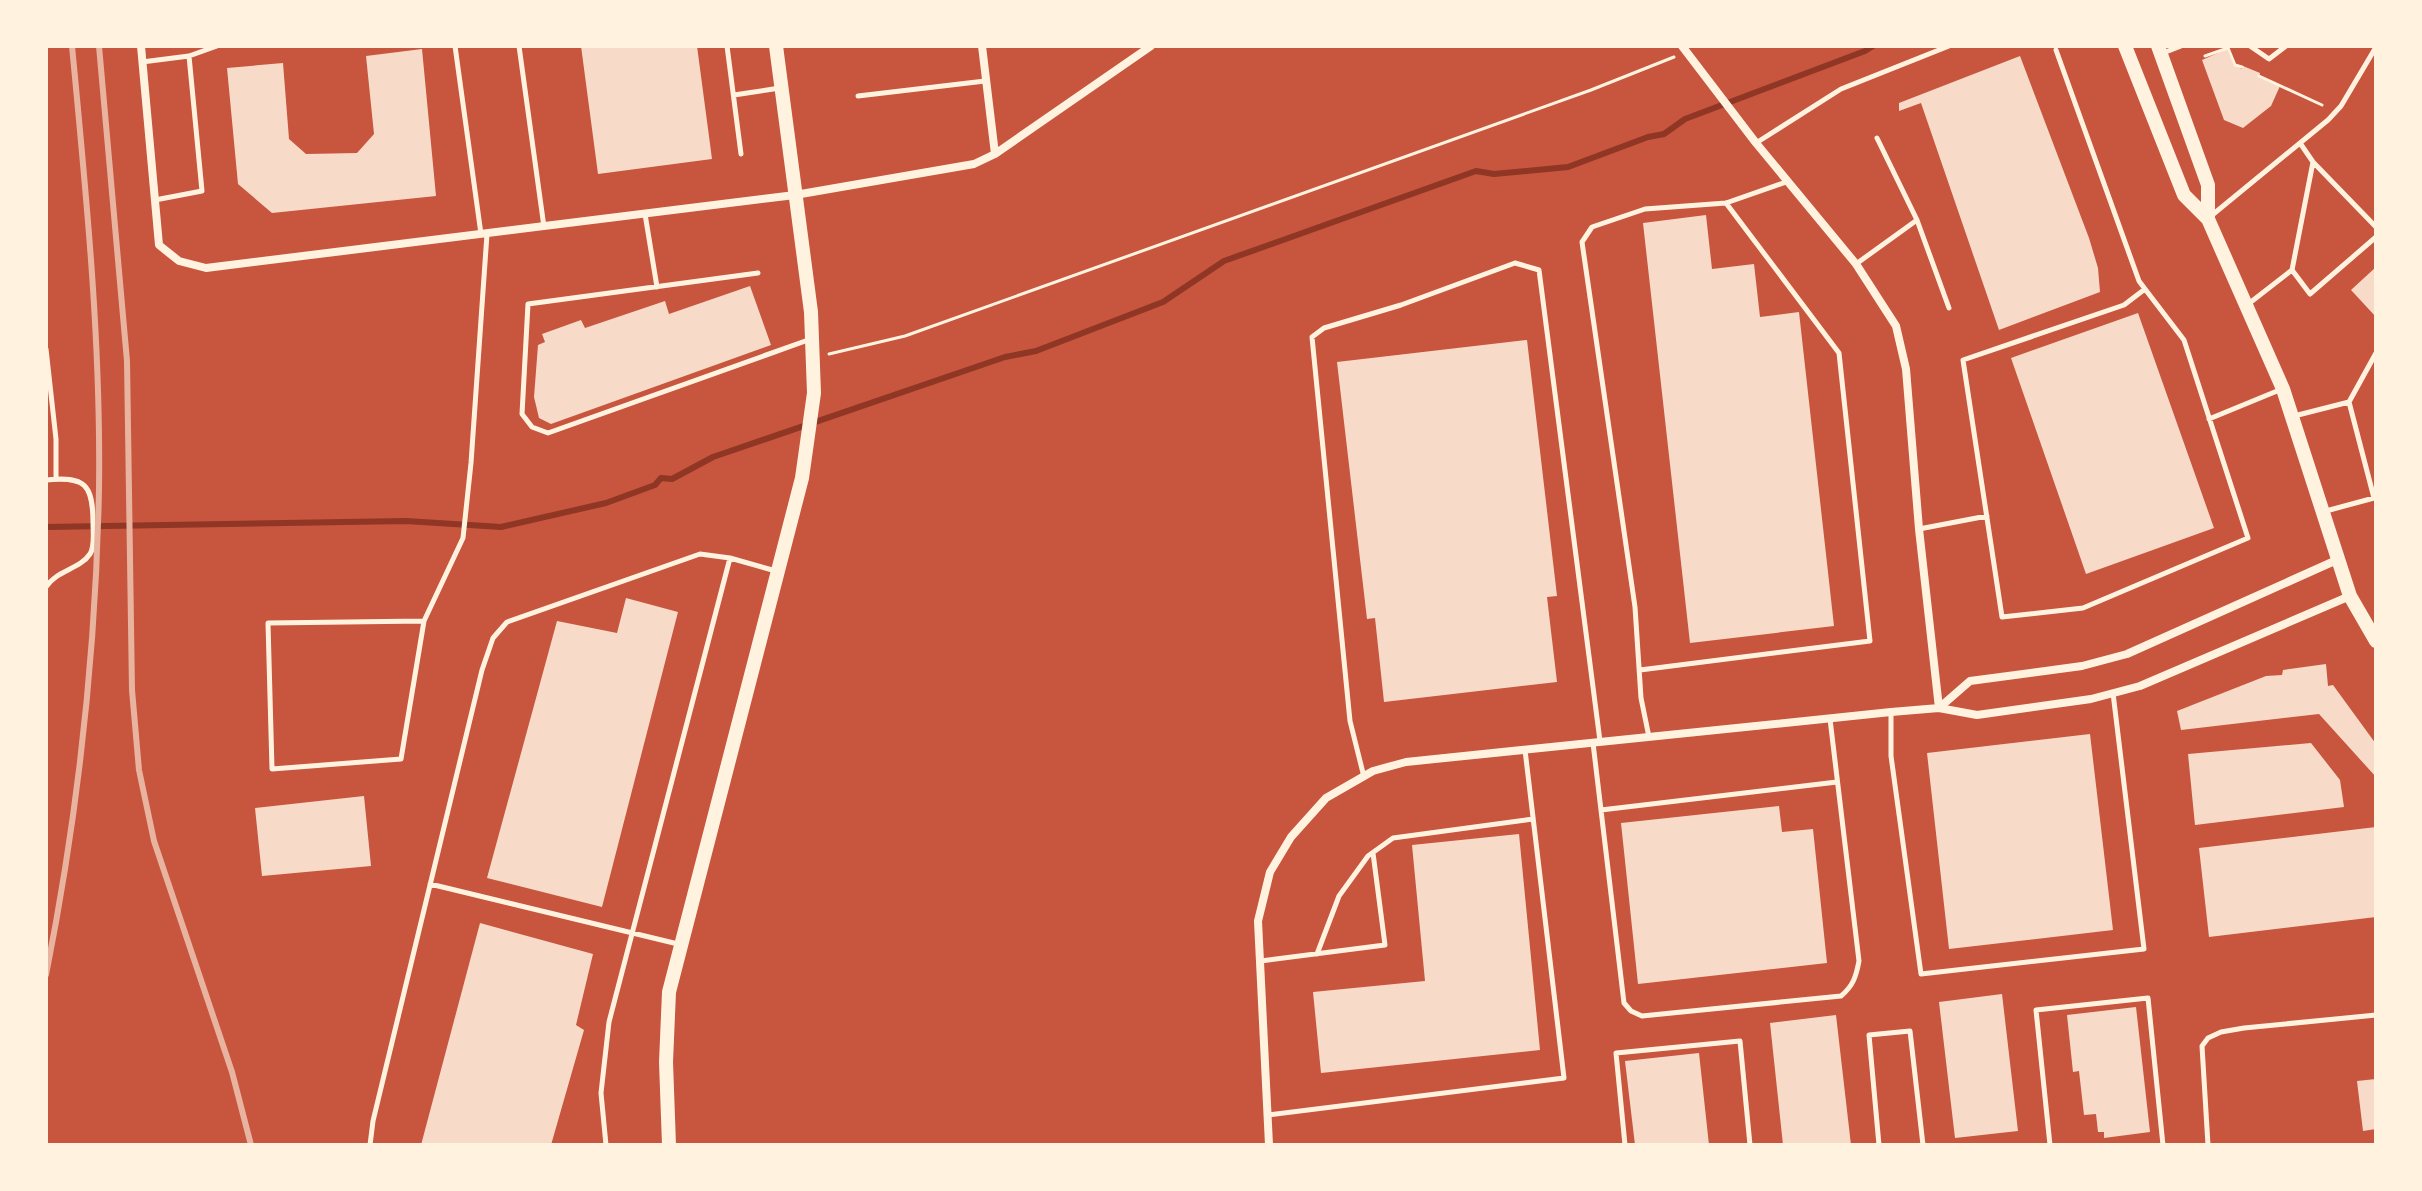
<svg xmlns="http://www.w3.org/2000/svg" width="2422" height="1191" font-family="Ubuntu,sans-serif">
  <rect width="100%" height="100%" fill="#c8553d"/>
  <g fill="none" stroke-linecap="round" stroke-linejoin="round">
    <!-- stream -->
    <path stroke="#8f3625" stroke-width="6" d="M46 527 406 521 501 527 606 503 655 485 661 478 672 479 713 457 1005 357 1036 351 1163 302 1224 261 1476 171 1494 174 1568 167 1648 137 1664 134 1685 119 1865 51 1873 46"/>
  </g>
  <!-- building -->
  <path fill="#f7dbc8" d="M581 46H697L712 159 598 174Z
    M422 49 436 196 272 213 238 184 227 68 283 63 289 139 306 154 357 153 374 134 366 56Z
    M2227 49 2234 65 2242 69 2243 66 2260 73 2259 77 2280 86 2271 106 2243 128 2224 120 2202 60Z
    M2020 56 2089 238 2098 268 2100 292 1999 330 1921 103 1899 111V103Z
    M1706 215 1712 269 1754 264 1760 317 1799 312 1834 626 1690 643 1643 223Z
    M2376 267V317L2351 290Z
    M750 286 771 345 551 424 539 418 534 397 538 345 545 342 542 334 581 320 585 328 665 301 669 314Z
    M2138 313 2214 528 2086 574 2011 358Z
    M1527 340 1557 596 1547 597 1557 682 1384 702 1375 618 1367 619 1337 362Z
    M626 598 678 612 602 907 487 878 557 621 617 633Z
    M2326 664 2328 686 2333 685 2376 744V777L2319 714 2181 730 2177 711 2266 676 2282 675 2283 670Z
    M2090 734 2113 930 1949 949 1927 753Z
    M2311 743 2340 780 2344 807 2195 825 2188 754Z
    M364 796 371 866 262 876 255 808Z
    M1779 806 1782 832 1813 829 1827 963 1638 984 1621 823Z
    M2376 827V917L2209 937 2199 848Z
    M1519 834 1540 1050 1321 1073 1313 992 1425 981 1412 845Z
    M480 923 593 954 576 1025 584 1030 551 1145H421Z
    M2002 994 2018 1131 1955 1138 1939 1002Z
    M2136 1007 2150 1132 2104 1138V1132H2098L2096 1114 2084 1115 2079 1071 2073 1072 2067 1015Z
    M1836 1015 1851 1145H1783L1770 1023Z
    M1699 1053 1709 1145H1635L1625 1061Z
    M2376 1079V1129L2363 1131 2357 1081Z"/>
  <g fill="none" stroke-linecap="round" stroke-linejoin="round">
    <!-- path -->
    <path stroke="#fff3e0" stroke-width="3" d="M2205 56 2228 48 2235 65 2242 67
      M2259 76 2322 105
      M829 354 905 336 1591 90 1674 57"/>
    <!-- service -->
    <path stroke="#fff3e0" stroke-width="5" d="M455 46 481 234
      M519 46 544 227
      M727 46 741 154
      M2250 46 2269 59 2286 46
      M2056 50 2139 281 2145 289 2184 340 2248 538 2083 608 2002 617 1963 360 2124 305 2145 289
      M2163 53 2181 46
      M142 62 189 56 217 46
      M734 95 780 88
      M858 96 985 81
      M1756 143 1841 89 1949 46
      M2313 162 2376 227
      M155 200 202 191 189 56
      M645 214 657 287
      M2211 216 2328 120 2341 106 2376 47
      M1917 220 1949 308
      M1856 264 1917 220 1877 138
      M2292 270 2310 294 2376 237
      M758 273 528 304 522 414 532 427 548 433 811 339
      M2247 305 2292 270 2313 162 2300 143
      M46 349 56 439V479
      M2349 402 2376 353
      M2294 416 2349 402 2374 498 2326 511
      M2209 419 2282 389
      M46 480C85 476 93 484 93 523 93 533 95 546 90 554 80 569 56 571 46 587
      M1919 529 1987 516
      M424 621 268 623 272 769 401 759 424 621 463 538 471 463 487 234
      M1640 670 1870 641 1839 353 1726 203
      M1891 712V756L1921 974 2144 949 2113 693
      M1649 737 1641 698 1635 607 1582 242 1592 227 1645 209 1726 203 1789 181
      M1593 743 1624 1003 1631 1011 1642 1016 1841 996C1853 986 1856 977 1859 961L1830 719
      M1364 777 1350 721 1312 337 1324 328 1401 305 1515 263 1539 270 1600 741
      M1601 810 1837 782
      M430 884 678 944
      M1317 954 1339 896 1368 856 1393 838 1533 819
      M1261 961 1385 945 1373 853
      M1268 1115 1564 1078 1525 750
      M370 1145 373 1121 482 670 493 638 507 622 700 554 730 558 776 571
      M606 1145 601 1093 609 1022 730 558
      M1625 1145 1616 1053 1740 1041 1750 1145
      M1879 1145 1869 1035 1910 1031 1923 1145
      M2050 1145 2036 1010 2148 998 2163 1145
      M2208 1145 2202 1046 2208 1038 2221 1032 2244 1028 2376 1015"/>
    <!-- minor -->
    <path stroke="#fff3e0" stroke-width="8" d="M141 46 159 245 179 261 206 268 795 195 974 164 995 154 1151 46
      M982 46 995 154
      M1682 46 1756 143 1856 264 1896 326 1906 369 1919 529 1939 708
      M1939 708 1970 681 2082 666 2127 654 2339 559
      M1269 1145 1258 921 1270 872 1291 837 1326 798 1373 771 1406 762 1891 712 1939 708 1977 715 2091 699 2140 686 2350 596"/>
    <!-- tertiary -->
    <path stroke="#fff3e0" stroke-width="14" d="M2125 46 2184 195 2208 219 2283 389 2350 596 2376 641
      M2158 46 2208 185V219"/>
    <!-- secondary -->
    <path stroke="#fff3e0" stroke-width="14" d="M669 1145 666 1062 669 992 802 478 814 393 811 312 776 46"/>
    <!-- rail -->
    <path stroke="#e9b49f" stroke-width="6" d="M99 46 127 361 132 690 139 770 154 841 232 1072 251 1145
      M46 975C78 814 96 652 99 488 101 340 86 193 72 46"/>
  </g>
  <!-- border -->
  <rect width="2422" height="1191" fill="none" stroke="#fff3e0" stroke-width="96"/>
</svg>
